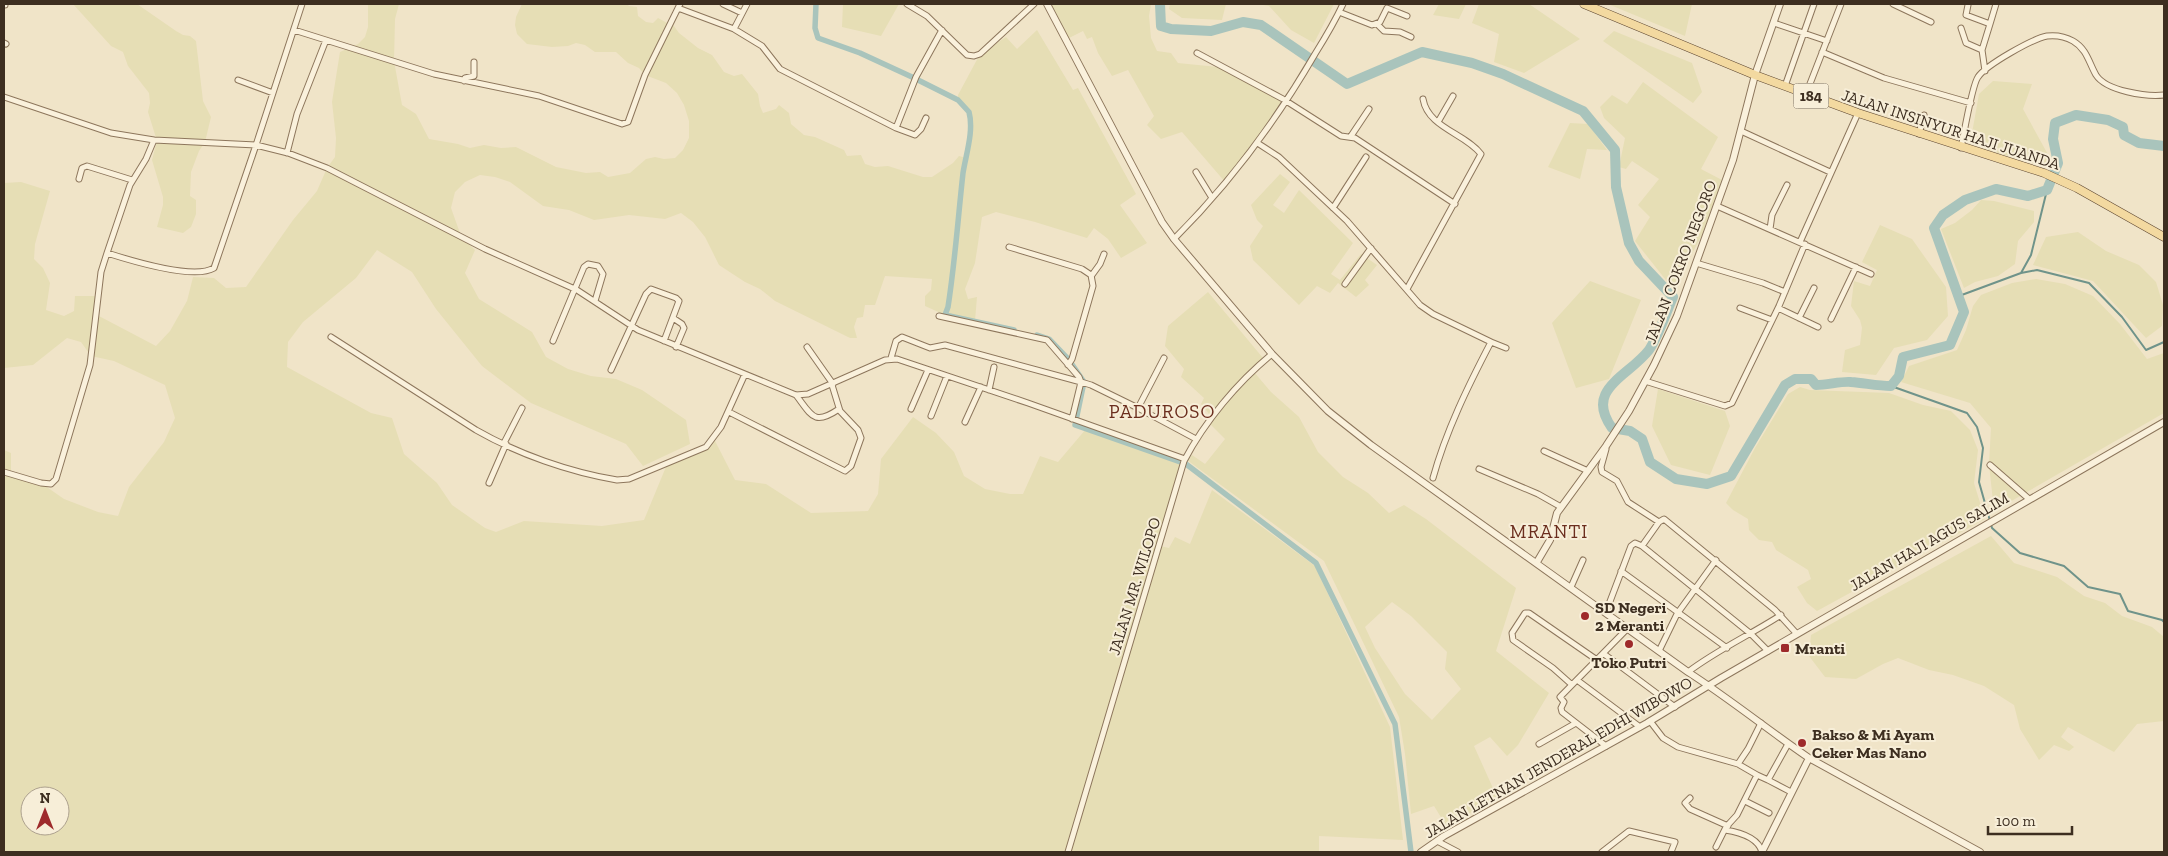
<svg xmlns="http://www.w3.org/2000/svg" width="2168" height="856" font-family="'Zilla Slab',serif">
  <rect width="100%" height="100%" fill="#f0e4c8"/>
  <!-- farmland -->
  <path fill="#e6deb5" fill-rule="evenodd" d="M73 4H137L176 31 183 35 190 36 196 41 203 101 211 117 205 142 199 151 191 172 190 196 196 200V214L191 227 183 233 157 227 163 205V197L152 160 157 141 148 112 150 103 149 93 128 66 123 52 111 46Z
    M368 4H399L395 19 394 61 402 105 416 114 429 139 458 144 470 148 484 145 501 148 516 147 556 167 586 173 600 172 608 177 630 173 646 159 655 157 664 159 675 158 683 150 689 138V121L684 105 677 93 666 83 645 75 639 68 628 63 616 52H595L585 45 576 43 568 46 552 47 527 44 517 34 515 25 516 17 522 4H627L629 6 637 7 638 16 646 22 653 23 658 18 669 24 671 22 679 33 698 48 712 55 724 72 734 76 742 74 758 94 760 106 763 113 776 109 779 105 789 113 791 124 804 135 815 137 844 150 847 156 861 155 865 164 875 167 888 166 923 177H932L953 163 959 156 966 158 970 117 969 112 958 100V95L980 54 1006 37 1017 49 1037 30 1073 90 1078 88 1136 194 1120 205 1147 243 1121 258 1108 239 1094 228 1087 238 1035 222 996 212 982 217 975 263 965 289 968 299 977 297 975 321 945 315 925 306V296L931 290 932 279 885 276 875 305H865L863 317 857 318 854 327 857 338H850L775 301 760 289 745 282 719 265 705 237 693 222 681 213 665 219 629 215 594 220 569 210 543 206 510 182 495 177 480 175 465 182 455 192 451 208 461 236 475 250 465 273 479 299 532 332 546 357 568 369 591 376 616 379 642 390 686 420 690 444 643 466 626 444 531 403 482 366 436 309 412 272 377 250 356 278 303 322 288 342 287 367 371 413 392 418 404 454 437 483 452 505 485 528 496 532 524 521 602 526 644 520 668 462 693 453 714 439 735 480 766 484 811 513 868 511 878 494 881 459 913 417 936 433 954 452 964 476 985 489 1010 494H1023L1040 456 1058 462 1086 429 1180 464 1137 613 1160 546 1169 548 1175 537 1190 544 1212 490 1315 566 1390 727 1403 840 1319 836V852H4V450L11 453V474L41 483 64 499 98 512 118 516 129 487 164 442 175 418 165 385 114 361 91 356 81 342 67 338 33 365 4 368V183L21 182 50 191 35 244 34 259 43 268 50 283 46 310 64 316 74 311 75 296H98L97 315 156 346 170 331 187 301 193 277 214 278 226 288 246 287 293 220 317 191 327 168 335 157 336 138 332 102 340 52 358 44 365 37 368 27ZM30 796H60V826H30Z
    M843 4H899L881 36 842 27Z
    M1049 4H1151L1149 16 1151 38 1157 51 1171 53 1178 63 1228 68 1286 101 1226 183 1182 132 1161 139 1147 125 1154 116 1128 70 1112 76 1098 53 1092 37 1087 39 1083 31 1067 39Z
    M1170 4H1226L1222 20 1182 18 1169 9Z
    M1257 4H1334L1314 43 1291 30 1269 6Z
    M1439 4H1466L1459 19 1433 15Z
    M1479 4H1529L1580 39 1524 73 1494 62 1499 34 1472 23Z
    M1608 4H1692L1685 36Z
    M1614 31 1692 63 1702 92 1693 103 1603 41Z
    M1993 81 2032 84 2023 109 2051 160 2048 167 1984 149 1985 141 1972 133 1979 94Z
    M1643 82 1718 137 1701 169 1722 180 1702 235 1673 289 1635 241 1650 217 1638 205 1659 179 1632 161 1626 169 1619 167 1625 138 1604 118 1600 107 1612 95 1627 104Z
    M1570 123 1588 124 1607 150 1587 149 1580 179 1548 167Z
    M1280 174 1290 182 1273 205 1284 213 1299 190 1353 243 1331 274 1340 280 1361 254 1377 265 1365 280 1369 285 1356 297 1338 283 1330 293 1317 286 1299 305 1253 260 1250 246 1263 226 1257 220 1251 205Z
    M1981 200 1994 201 2034 211V222L2018 241 2015 264 1998 276 1975 282 1964 288 1941 229 1955 223 1972 210Z
    M1880 225 1912 239 1946 287 1948 316 1927 340 1894 348 1876 375 1842 372 1845 350 1860 345 1862 328 1860 320 1851 306 1854 281 1870 286 1877 270 1862 262Z
    M2078 232 2106 251 2139 265 2156 282 2163 305 2162 326 2146 338 2093 281 2033 265 2046 237Z
    M2036 279 2065 284 2093 296 2120 324 2147 359 2164 353V413L1994 511 1989 464 1991 428 1970 403 1901 382 1909 366 1957 350 1966 330 1973 306 1981 295 2012 283Z
    M1590 281 1641 300 1609 379 1576 388 1552 323Z
    M1208 292 1263 358 1210 415 1201 404 1204 398 1181 377 1184 369 1165 346 1168 326Z
    M1254 372 1271 392 1299 417 1318 452 1343 477 1368 493 1389 513 1404 505 1426 519 1516 588 1496 651 1549 693 1518 745 1507 756 1490 737 1474 746 1497 797 1447 827 1434 806 1411 814 1405 754 1399 717 1324 561 1187 460 1192 455 1205 464 1225 439 1209 423ZM1392 602 1411 616 1447 652 1445 669 1461 689 1432 720 1405 694 1375 648 1365 627Z
    M1800 387 1810 390 1889 393 1923 405 1951 411 1970 430 1978 450 1974 483 1985 519 1817 611 1807 603 1797 587 1811 579 1808 570 1776 550 1772 542 1759 540 1749 530 1748 519 1733 510 1726 503 1755 448 1788 394Z
    M1658 389 1725 411 1730 426 1710 475 1671 465 1652 426Z
    M1991 536 2014 563 2057 577 2084 596 2105 603 2122 616 2152 627 2164 637V721L2137 724 2114 752 2068 727 2061 737 2074 747 2069 751 2054 745 2039 760 2020 729 2014 705 1984 686 1953 675 1929 670 1898 658 1883 664 1856 679 1825 677 1809 656 1811 635Z"/>
  <g fill="none" stroke-linecap="round" stroke-linejoin="round">
    <!-- stream -->
    <path stroke="#6f938a" stroke-width="2" d="M2021 273 2031 255 2047 190
      M1959 296 2021 273 2037 270 2089 283 2122 317 2146 350 2164 342
      M1891 386 1967 413 1977 427 1983 448 1979 482 1992 528 2020 553 2064 566 2088 587 2120 594 2128 611 2162 620 2164 622"/>
    <!-- canal -->
    <path stroke="#a9c4bc" stroke-width="5.5" d="M816 4 815 28 818 38 860 53 912 77 958 100 969 112C974 131 966 154 963 173 958 218 955 262 948 307L945 315 1014 330
      M1037 335 1049 339 1069 360 1084 382 1075 425 1186 464 1316 563 1395 724 1411 852"/>
    <!-- river -->
    <path stroke="#a9c4bc" stroke-width="10" d="M1160 4 1161 26 1171 29 1211 31 1243 22 1261 25 1347 84 1422 52 1472 63 1503 74 1583 111 1615 150 1616 187 1629 243 1639 261 1673 297C1666 313 1658 337 1649 350 1628 377 1584 389 1612 428L1630 431 1642 439 1650 462 1676 479 1707 484 1731 476 1785 385 1795 379H1811L1816 385C1827 385 1842 381 1851 382 1865 383 1877 386 1891 386L1899 376 1903 357 1950 345 1964 312 1934 228 1943 215 1965 200 1996 189 2028 196 2047 190 2058 163 2053 139 2055 123 2076 115 2108 120 2123 127 2124 135 2139 143 2164 146"/>
    <!-- minor casing -->
    <g stroke="#8d765c" stroke-width="7">
      <path id="minor" d="M723 4 742 13
        M907 4 927 16 967 55 974 56 980 54 1034 4
        M1893 4 1931 22
        M4 5H5
        M1968 5 1966 15 1990 24 1982 50 1985 71
        M678 8 734 29 762 46 780 69 896 128 915 135 921 129 926 118
        M1339 12 1372 25 1380 22 1387 8 1407 16
        M1774 23 1827 41
        M1377 24 1384 31 1400 32 1411 37
        M1990 24 1996 4
        M1961 28 1966 43 1982 50
        M734 29 747 4
        M294 30 434 74 539 96 622 124 628 122 645 75 680 4
        M4 43 6 44
        M1822 52 1884 78 1971 103
        M1197 53 1283 99 1341 136 1355 138 1455 204
        M238 80 273 93
        M464 81 465 78 474 76V62
        M1785 86 1814 4
        M1806 94 1841 4
        M4 97 111 133 154 140
        M1438 122 1453 96
        M896 128 916 77 942 30
        M1741 131 1830 172
        M1919 134 1924 115
        M1351 136 1369 109
        M1259 144 1279 157 1347 221 1420 305 1433 314 1491 342C1468 386 1446 431 1433 478
        M1961 148C1964 134 1972 85 1978 77 1986 65 2032 39 2047 36 2056 35 2066 37 2073 41 2087 49 2089 63 2096 75 2106 91 2147 97 2164 95
        M287 153 297 114 326 40
        M1196 172 1212 198
        M79 179 82 168 87 166 132 180
        M1717 206 1871 274
        M1333 208 1366 157
        M1770 229 1772 215 1787 185
        M1174 239C1231 182 1275 123 1315 54 1325 38 1335 21 1343 4
        M1800 242 1858 113
        M1009 247 1082 269 1091 275 1093 286 1072 359 1068 365
        M107 253C129 260 194 280 214 268L256 145 288 153 327 168 485 249 577 290 638 330 796 395 808 394 885 360 897 359 1028 403 1185 459
        M1696 263 1763 283 1785 292
        M1092 275 1100 264 1104 254
        M1345 284 1371 248
        M1407 289 1481 154C1465 133 1428 128 1423 99
        M1740 308 1772 320
        M1778 308 1818 327
        M939 316 1047 340 1079 377 1081 382 1091 385 1138 408 1196 439
        M673 318 682 324 684 328 676 347
        M1799 318 1814 288
        M1831 319 1856 267
        M331 337 476 430C518 454 569 472 617 480L629 479 706 447 721 427 745 374
        M553 341 584 267 588 264 598 266 603 274 595 301
        M1491 342 1506 348
        M807 347 833 384
        M891 358 896 341 902 337 930 348 945 345 1081 382 1072 419
        M611 370 646 294 651 289 676 298 679 301 664 341
        M1645 381 1725 406 1732 403 1779 306 1805 244
        M989 390 994 367
        M796 395C812 416 814 426 839 409
        M1138 408 1164 358
        M911 409 928 370
        M729 412 845 471 851 466 861 438 858 430 840 411 832 385
        M931 416 947 376
        M965 422 981 387
        M504 443 522 408
        M1606 449 1601 467 1602 472 1617 481 1628 502 1659 522
        M1544 451 1588 471
        M1990 465 2029 499
        M1479 469 1538 494 1561 507
        M4 472 41 483 51 484 56 479 90 365 101 272 107 253 130 185 146 159 154 140 256 145 302 4
        M489 483 506 444
        M1642 546 1751 634 1768 651
        M1621 571 1727 648
        M1571 587 1583 560
        M1606 612 1631 546 1635 543 1642 546 1659 522 1664 519 1775 610 1797 634
        M1659 651 1677 614 1716 560
        M1604 654 1675 707
        M1688 672C1717 650 1750 635 1781 615
        M1577 680 1640 727
        M1571 684 1553 668 1513 640 1512 633 1525 613H1529L1597 660
        M1650 721 1663 738 1678 747 1738 764
        M1539 744 1576 723
        M1606 746 1562 712 1561 708 1564 702 1560 697 1628 628
        M1757 775 1768 780 1788 744
        M1768 780 1791 792
        M1690 798 1685 803 1690 809 1728 826
        M1745 801 1769 813
        M1725 830C1738 832 1758 837 1762 852
        M1437 841 1458 852
        M1716 847 1726 827 1737 815 1757 775 1738 764 1748 749 1761 723
        M1068 852 1184 461C1205 421 1237 383 1272 354
        M1602 852 1629 831 1675 842 1671 852"/>
    </g>
    <!-- tertiary casing -->
    <g stroke="#8d765c" stroke-width="8">
      <path id="tertiary" d="M1047 4 1162 222 1174 239 1272 354 1328 411 1371 445 1688 672C1730 699 1768 730 1809 758L1980 852
        M1537 562 1550 540 1557 513 1606 446 1629 411 1654 365 1677 316 1733 160 1755 75 1780 4
        M1421 852 1444 836 1647 723 1721 678 2164 422
        M1762 852 1809 758"/>
    </g>
    <!-- primary casing -->
    <g stroke="#5b4430" stroke-width="9">
      <path id="primary" d="M1584 4 1755 75 1858 113 2044 173 2077 188 2164 237"/>
    </g>
    <!-- minor -->
    <use href="#minor" stroke="#faf1dc" stroke-width="5"/>
    <!-- tertiary -->
    <use href="#tertiary" stroke="#faf1dc" stroke-width="6"/>
    <!-- primary -->
    <use href="#primary" stroke="#f3d9a0" stroke-width="8"/>
  </g>
  <!-- markers -->
  <g fill="#9e2a2b" stroke="#f7eed8" stroke-width="2">
    <circle cx="1585" cy="616" r="5"/>
    <circle cx="1629" cy="644" r="5"/>
    <rect x="1780" y="643" width="10" height="10" rx="2.5"/>
    <circle cx="1802" cy="743" r="5"/>
  </g>
  <g text-anchor="middle" stroke-width="4" stroke-linejoin="round" paint-order="stroke">
    <!-- shield labels -->
    <rect fill="#f7eed8" stroke="#756857" stroke-width="1" x="1793.5" y="83.5" width="35" height="25" rx="4"/>
    <g font-size="15" font-weight="bold" fill="#3d2e20">
      <text x="1811" y="101">184</text>
    </g>
    <!-- street labels -->
    <g font-size="16" fill="#3d2e20" stroke="#f7eed8">
      <text transform="translate(1951 129) rotate(18)" y="6">JALAN INSINYUR HAJI JUANDA</text>
      <text transform="translate(1680 262) rotate(-69)" y="6">JALAN COKRO NEGORO</text>
      <text transform="translate(1929 541) rotate(-30)" y="6">JALAN HAJI AGUS SALIM</text>
      <text transform="translate(1134 586) rotate(-73)" y="6">JALAN MR. WILOPO</text>
      <text transform="translate(1558 757) rotate(-30)" y="6">JALAN LETNAN JENDERAL EDHI WIBOWO</text>
    </g>
    <!-- poi labels -->
    <g font-size="16" font-weight="bold" fill="#3d2e20" stroke="#f7eed8" text-anchor="start">
      <text x="1595" y="613">SD Negeri<tspan x="1595" dy="18">2 Meranti</tspan></text>
      <text x="1795" y="654">Mranti</text>
      <text x="1629" y="668" text-anchor="middle">Toko Putri</text>
      <text x="1812" y="740">Bakso &amp; Mi Ayam<tspan x="1812" dy="18">Ceker Mas Nano</tspan></text>
    </g>
    <!-- quarter labels -->
    <g font-size="19" letter-spacing="1" fill="#6b2e1e" stroke="#f7eed8">
      <text x="1162" y="418">PADUROSO</text>
      <text x="1549" y="538">MRANTI</text>
    </g>
  </g>
  <!-- border -->
  <rect width="2168" height="856" fill="none" stroke="#3d2e20" stroke-width="10"/>
  <!-- north arrow -->
  <g transform="translate(45 811)"><circle r="24" fill="#f7eed8" stroke="#ada18e"/>
  <path d="M0-4L9 19L0 12L-9 19Z" fill="#9e2a2b"/>
  <text y="-8" font-size="14" font-weight="bold" text-anchor="middle" fill="#3d2e20">N</text>
  </g>
  <!-- scale -->
  <path d="M1988 826v8h84v-8" fill="none" stroke="#3d2e20" stroke-width="2.5"/>
  <text x="1996" y="826" font-size="15" fill="#3d2e20" stroke="#f7eed8" stroke-width="4" paint-order="stroke">100 m</text>
</svg>
